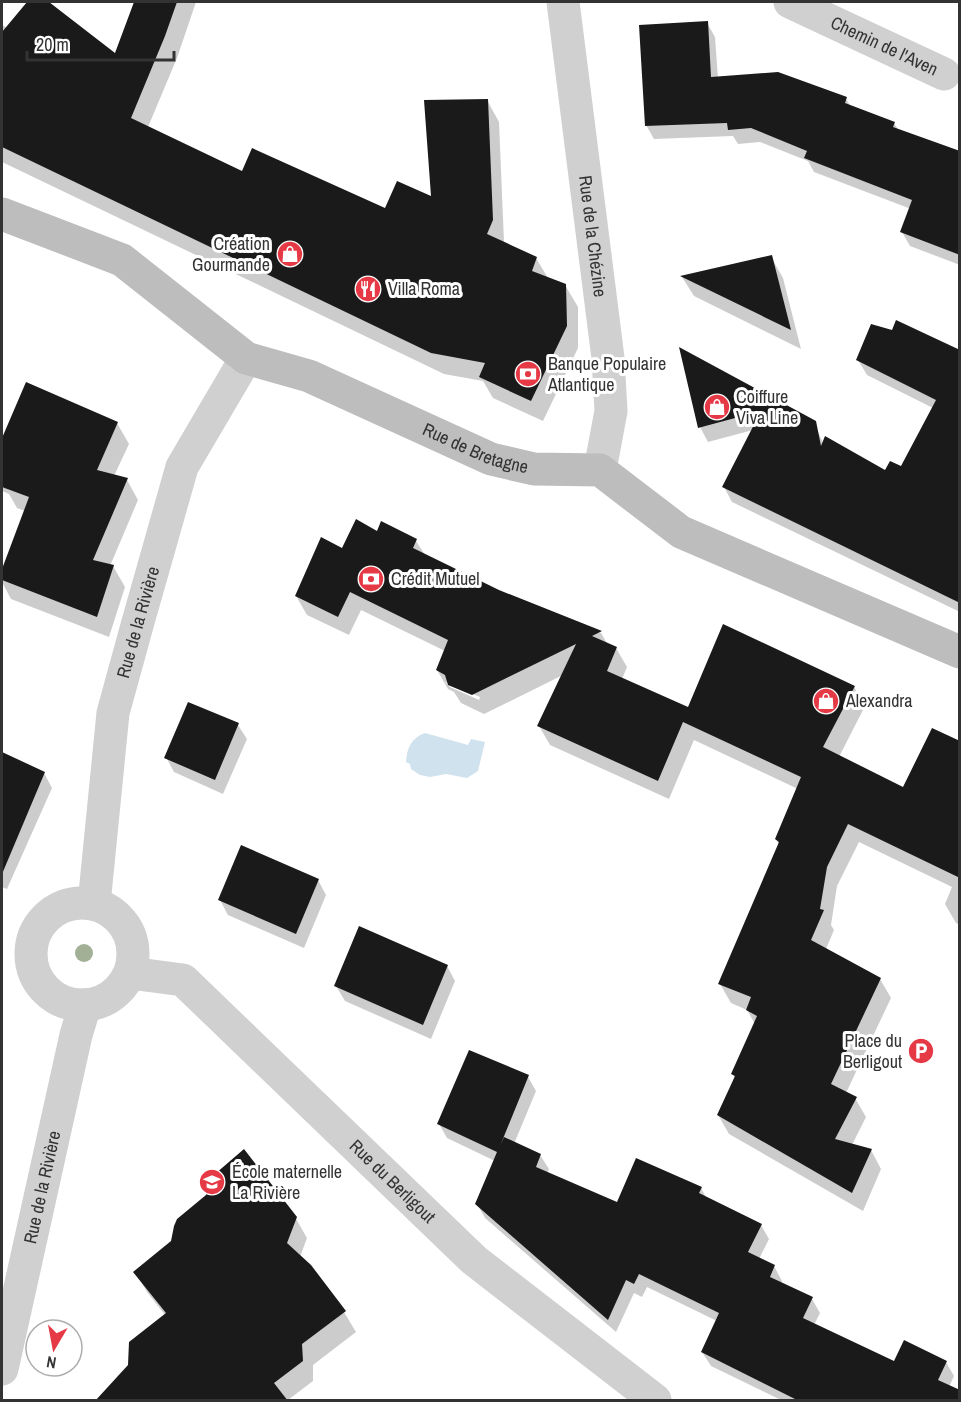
<svg xmlns="http://www.w3.org/2000/svg" width="961" height="1402" font-family="'Archivo Narrow',sans-serif">
  <rect width="100%" height="100%" fill="#fff"/>
  <!-- water -->
  <path fill="#cfe2ee" d="M425 733 468 745 471 739 485 742 478 771 467 778 446 774 430 777 420 775 411 769 410 764 406 762C407 748 411 738 425 733Z"/>
  <!-- shadow -->
  <path fill="#0003" fill-rule="evenodd" d="M29 2H47L116 56 136 2H196L177 58 148 127 242 173 385 210 433 198 487 100 499 122 504 242 536 258 548 278 565 285 578 307V348L543 421 493 398 483 381 444 374 2 162V25L7 28Z
    M707 23 715 37 718 78 846 99 851 107 894 123 899 131 960 152V265L910 246 902 232 911 209 814 172 808 161 760 142 738 144 733 136 654 139 646 125Z
    M771 257 783 278 801 349 694 296 682 277Z
    M682 350 813 421 823 443 886 472 901 469 933 408 867 375 858 360 960 352V612L732 502 724 487 753 430 708 442 700 427Z
    M27 384 117 423 129 444 114 476 127 480 138 500 110 566H113L125 587 109 637 11 599 2 582V573L25 511 17 508 9 494 2 491V442Z
    M378 533 416 541 425 555 498 592 601 633 608 645 616 648 627 667 622 679 689 709 854 687 865 706 839 757 904 789 960 743V925L956 923 945 904 952 887 859 842 837 886 831 925 834 930 826 949 880 979 891 998 846 1093 855 1098 866 1117 852 1145 871 1150 881 1169 863 1211 729 1134 718 1115 735 1079 733 1074 755 1024 747 1010 731 1003 720 984 779 845 776 839 798 789 694 740 669 799 550 745 539 726 563 675 484 714 461 703 454 692 448 689 437 670 445 651 361 610 349 635 307 615 296 596 342 550ZM445 682 480 697 479 700 450 687Z
    M238 725 247 739 223 794 174 772 166 757Z
    M2 754 44 773 52 788 7 889 2 887Z
    M318 880 326 895 304 948 228 915 220 900Z
    M447 966 455 981 431 1039 345 1001 336 986Z
    M528 1077 536 1091 514 1144 540 1155 549 1169 547 1174 617 1204 701 1188 707 1199 761 1225 769 1239 759 1259 774 1266 782 1281 781 1284 812 1299 820 1313 814 1325 894 1363 946 1362 954 1376 948 1389 960 1400H781L711 1366 702 1352 717 1321 647 1287 642 1297 634 1293 616 1332 485 1218 477 1204 495 1161 447 1138 439 1124Z
    M295 1217 307 1238 300 1257 344 1312 356 1332 313 1365V1381L288 1400H97L130 1365 165 1315 147 1292 135 1272Z"/>
  <!-- building -->
  <path fill="#1a1a1a" d="M27 2H49L115 53 134 2H177L165 36 131 118 242 171 252 148 385 208 397 181 431 196 424 100 488 99 493 220 487 234 537 257 532 271 566 284 567 326 531 401 479 377 485 363 431 353 2 147V32Z
    M708 21 711 77 778 72 847 97 845 103 895 122 893 127 960 151V255L900 232 912 200 804 158 807 151 751 128 728 130 727 123 645 126 639 25Z
    M772 255 791 330 680 276Z
    M896 320 960 350V603L722 487 761 411 698 428 679 347 816 421 821 446 825 436 885 470 890 461 901 466 936 400 856 360 871 324 892 330Z
    M26 382 118 422 97 470 128 478 93 560 114 565 97 617 2 580V569L29 497 2 487V438Z
    M356 519 377 531 381 521 417 539 413 548 499 590 602 631 592 636 617 647 607 671 688 707 723 624 855 686 823 747 903 787 932 728 960 741V878L848 824 827 867 820 909 824 910 811 940 881 978 831 1084 857 1097 835 1139 872 1149 852 1193 717 1115 735 1076 731 1074 757 1016 746 1010 751 997 718 984 779 842 775 839 801 777 683 722 658 781 537 726 576 644 472 695 448 685 445 675 436 670 448 640 350 592 338 617 295 596 321 537 342 548Z
    M188 702 239 723 215 780 164 758Z
    M2 752 45 772 2 874Z
    M241 845 319 879 296 934 218 900Z
    M359 926 448 965 423 1025 334 986Z
    M469 1050 529 1075 500 1146 504 1137 541 1154 536 1167 617 1202 636 1158 702 1187 699 1193 762 1224 748 1252 775 1265 770 1277 813 1297 803 1318 894 1361 904 1340 947 1361 938 1380 960 1390V1401H799L701 1352 719 1313 639 1274 634 1284 626 1280 608 1320 475 1204 497 1152 437 1124Z
    M244 1149 297 1217 287 1243 311 1265 346 1311 302 1344 303 1361 274 1383 288 1401H95L128 1365 129 1342 166 1313 133 1272 171 1241 174 1226 177 1219 206 1195 208 1180Z"/>
  <g fill="none" stroke-linecap="round" stroke-linejoin="round">
    <!-- minor -->
    <g stroke="#d0d0d0" stroke-width="33">
      <path id="s1" d="M790 2 944 74"/>
      <circle cx="82" cy="954" r="51"/>
      <path id="s2" d="M94 904 113 713 138 622 182 467 246 358"/>
      <path id="s3" d="M130 973 183 980 474 1260 655 1400"/>
      <path id="s4" d="M2 1369 76 1035 85 1005"/>
    </g>
    <!-- tertiary -->
    <path stroke="#d0d0d0" stroke-width="33" id="s5" d="M563 2 608 358 611 411 600 470"/>
    <!-- secondary -->
    <path stroke="#bdbdbd" stroke-width="33" id="s6" d="M2 214 122 260 246 358 309 376 491 459 534 469 600 470 681 532 960 652"/>
  </g>
  <!-- trees -->
  <circle fill="#a2b095" cx="84" cy="953" r="9"/>
  <!-- icons -->
  <defs>
    <g id="shop-disc" transform="scale(1.35)"><circle r="9.5" fill="#e63946" stroke="#fff"/><path d="M-5-2.5h2.3a2.7 3.5 0 0 1 5.4 0H5L5.5 6h-11ZM-1.5-2.5h3a1.5 2.3 0 0 0-3 0Z" fill="#fff"/></g>
    <g id="restaurant-disc" transform="scale(1.35)"><circle r="9.5" fill="#e63946" stroke="#fff"/><path d="M-5-6h1v4h1v-4h1v4h1v-4h1v5L-1.5 .5V6h-2V.5L-5-1ZM5-6V6H3V1.5H1.5Q1.5-4 5-6Z" fill="#fff"/></g>
    <g id="bank-disc" transform="scale(1.35)"><circle r="9.5" fill="#e63946" stroke="#fff"/><path d="M-6-4H6V4H-6ZM0-2.3a2.3 2.3 0 1 0 0 4.6a2.3 2.3 0 1 0 0-4.6Z" fill="#fff"/></g>
    <g id="parking-disc" transform="scale(1.35)"><circle r="9.5" fill="#e63946" stroke="#fff"/><path d="M-3.5-5.5H1a3.5 3.5 0 0 1 0 7H-1V5.5H-3.5ZM-1-3.4V-.6H.8a1.4 1.4 0 0 0 0-2.8Z" fill="#fff"/></g>
    <g id="school-disc" transform="scale(1.35)"><circle r="9.5" fill="#e63946" stroke="#fff"/><path d="M0-5L7-2L0 1L-7-2ZM-4 1L0 2.5L4 1V4Q0 6-4 4Z" fill="#fff"/></g>
  </defs>
  <g fill-rule="evenodd">
    <use href="#shop-disc" x="290" y="254"/>
    <use href="#restaurant-disc" x="368" y="289"/>
    <use href="#bank-disc" x="528" y="374"/>
    <use href="#shop-disc" x="717" y="407"/>
    <use href="#bank-disc" x="371" y="579"/>
    <use href="#shop-disc" x="826" y="701"/>
    <use href="#parking-disc" x="921" y="1051"/>
    <use href="#school-disc" x="212" y="1182"/>
  </g>
  <g text-anchor="middle" stroke-width="6" stroke-linejoin="round" paint-order="stroke">
    <!-- street labels -->
    <g font-size="18" fill="#333" stroke="#fff">
      <text dy="6" stroke="none"><textPath href="#s1" startOffset="104">Chemin de l'Aven</textPath></text>
      <text dy="6" stroke="none"><textPath href="#s5" startOffset="236">Rue de la Chézine</textPath></text>
      <text dy="6" stroke="none"><textPath href="#s6" startOffset="534">Rue de Bretagne</textPath></text>
      <text dy="6" stroke="none"><textPath href="#s2" startOffset="286">Rue de la Rivière</textPath></text>
      <text dy="6" stroke="none"><textPath href="#s3" startOffset="344">Rue du Berligout</textPath></text>
      <text dy="6" stroke="none"><textPath href="#s4" startOffset="186">Rue de la Rivière</textPath></text>
    </g>
    <!-- poi labels -->
    <g font-size="18" fill="#333" stroke="#fff" text-anchor="start">
      <text x="270" y="250" text-anchor="end">Création<tspan x="270" dy="21">Gourmande</tspan></text>
      <text x="388" y="295">Villa Roma</text>
      <text x="548" y="370">Banque Populaire<tspan x="548" dy="21">Atlantique</tspan></text>
      <text x="736" y="403">Coiffure<tspan x="736" dy="21">Viva Line</tspan></text>
      <text x="391" y="585">Crédit Mutuel</text>
      <text x="846" y="707">Alexandra</text>
      <text x="902" y="1047" text-anchor="end">Place du<tspan x="902" dy="21">Berligout</tspan></text>
      <text x="232" y="1178">École maternelle<tspan x="232" dy="21">La Rivière</tspan></text>
    </g>
  </g>
  <!-- border -->
  <rect width="961" height="1402" fill="none" stroke="#333333" stroke-width="6"/>
  <!-- north arrow -->
  <g transform="translate(54 1348) rotate(190)"><circle r="28" fill="#ffffff" stroke="#adadad" stroke-width="1.5"/>
  <path d="M0-4.5L10 22L0 15L-10 22Z" fill="#e63946"/>
  <text y="-9" font-size="16" font-weight="bold" text-anchor="middle" fill="#333333">N</text>
  </g>
  <!-- scale -->
  <path d="M27 51v9h147v-9" fill="none" stroke="#333333" stroke-width="3"/>
  <text x="36" y="51" font-size="18" fill="#333333" stroke="#ffffff" stroke-width="4.5" paint-order="stroke">20 m</text>
</svg>
